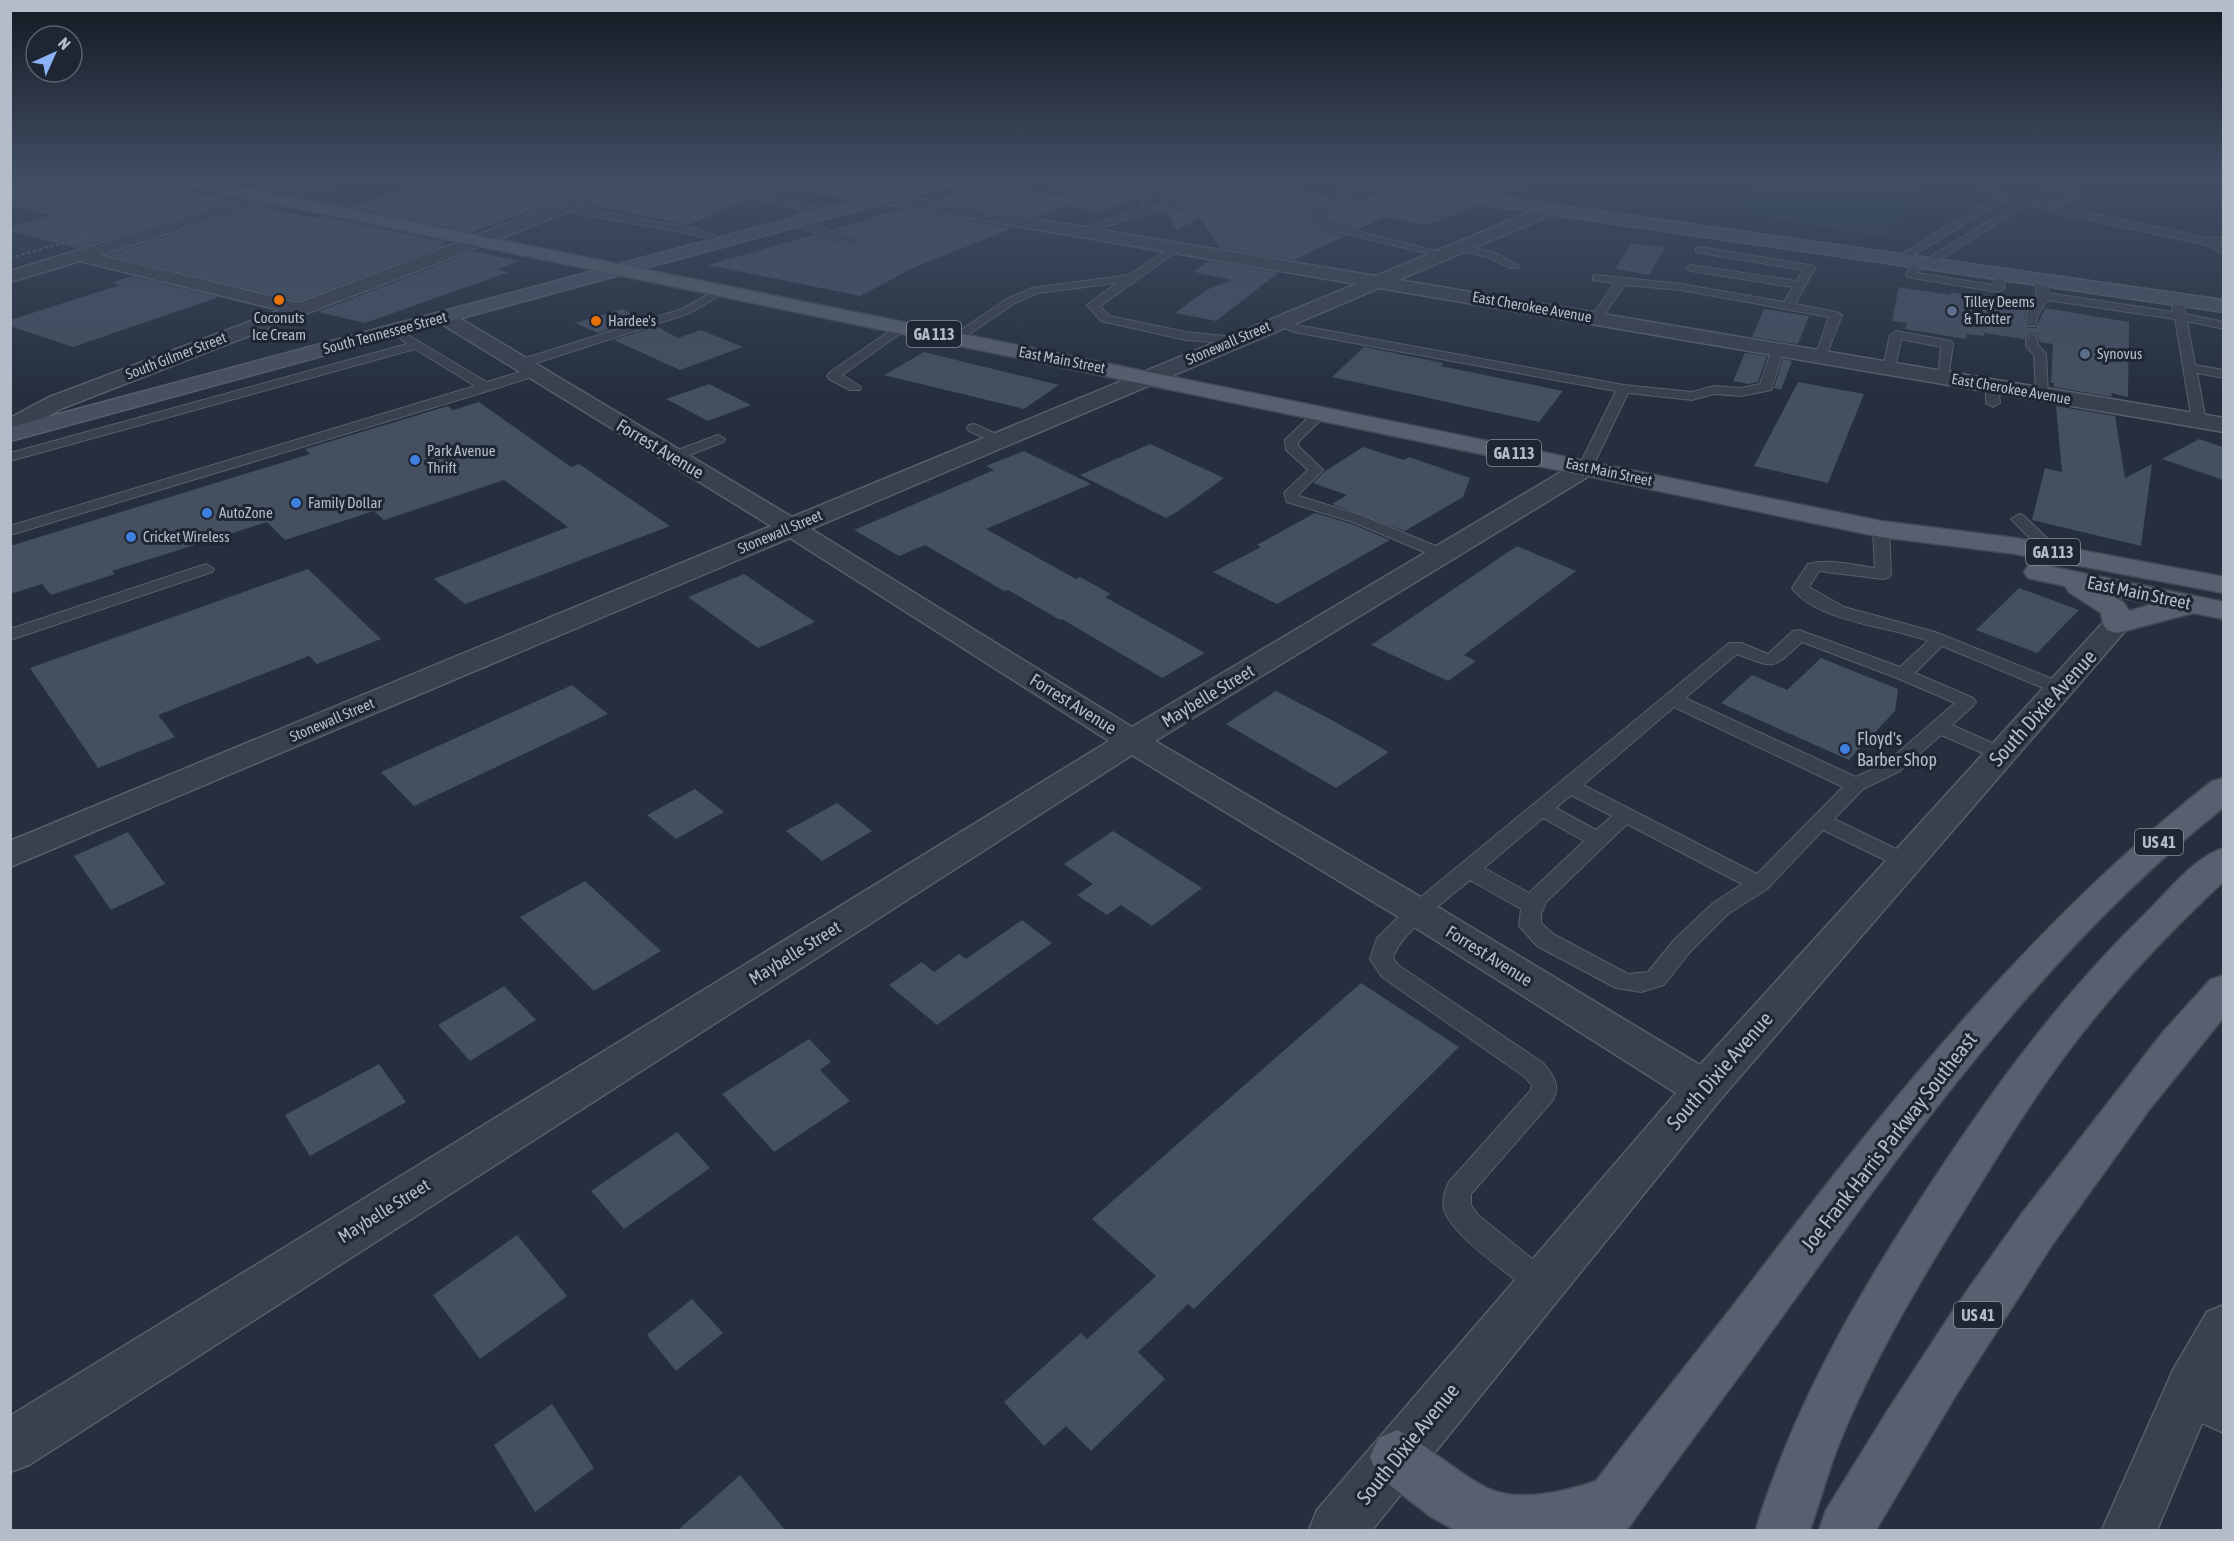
<svg xmlns="http://www.w3.org/2000/svg" width="2234" height="1541" font-family="'Asap Condensed',sans-serif">
  <rect width="100%" height="100%" fill="#252f3e"/>
  <!-- green -->
  <path fill="#273b3f" d="M1764 179H1929L1885 238 1731 211Z"/>
  <!-- building -->
  <path fill="#444f60" d="M10 179H128L232 201 77 248 10 231V227L51 215 10 206Z
    M435 179H533L534 183 538 185 582 192 472 232 350 207Z
    M551 179H617L601 185Z
    M647 179H658L665 184 748 200 688 225 592 205 644 184Z
    M687 179H760L769 186 778 188 767 192Z
    M1091 179H1184L1216 184 1187 198 1162 202 1155 190 1147 193 1086 182Z
    M1410 179H1538L1539 180 1502 195 1404 181Z
    M988 184 1061 196 1072 190 1133 199 1098 214 1068 205 1038 217 934 200Z
    M1265 185 1333 196 1311 211 1308 216 1314 225 1324 231 1344 236 1294 260 1220 248 1199 217 1177 231 1167 212 1194 207 1233 186 1257 190Z
    M1379 192 1475 206 1428 225 1384 217 1358 229 1334 223 1324 216 1349 199 1359 201Z
    M261 207 314 218 322 216 445 242 440 244 445 245 299 301 108 255Z
    M902 209 1013 228 913 268 860 296 708 265 813 235 850 245 856 241 855 238 833 229Z
    M1632 243 1665 248 1649 275 1615 269Z
    M474 251 519 261 497 270 509 272 365 323 318 312Z
    M1209 261 1278 273 1216 321 1175 313 1206 290 1232 280 1194 272Z
    M132 276 219 297 73 347 10 326V320L120 285 111 283Z
    M1899 287 1951 295V292L2029 306 2024 315 2027 328H2036L2045 308 2129 322 2128 397 2111 393 2112 397 2054 387V383H2051L2053 344 2040 342 2037 334 2031 333 2024 339 1984 333V336L1967 334 1966 339 1905 329 1907 323 1892 321Z
    M622 309 642 319 598 333 575 323Z
    M1764 309 1809 316 1798 344 1752 337Z
    M656 326 678 338 701 330 743 347 680 370 614 340Z
    M1364 347 1443 363 1441 366 1563 391 1539 422 1332 377Z
    M924 352 936 355 1059 385 1024 409 884 375Z
    M1745 353 1767 356 1758 382 1749 384 1733 381Z
    M1783 359 1792 361 1781 390 1774 388Z
    M1798 382 1864 394 1828 483 1754 466Z
    M709 384 751 405 708 421 666 399Z
    M479 402 571 467 579 464 670 526 465 604 434 579 568 527 504 480 384 520 374 511 285 540 267 522 112 571 115 574 51 595 42 584 10 594V546L310 454 305 449 448 406 453 410Z
    M2056 406 2115 416 2125 478 2152 464 2141 546 2032 520 2045 468 2062 472Z
    M2199 439 2223 447V480L2162 459Z
    M1150 444 1224 478 1177 512 1166 518 1080 475Z
    M1363 447 1404 460 1409 457 1470 478 1463 497 1405 531 1332 504 1347 495 1313 483 1324 472Z
    M1024 451 1091 484 986 529 1076 579 1080 577 1111 594 1105 597 1205 653 1162 678 1062 619 1060 620 1008 590 1004 591 925 545 899 556 854 530 994 470 986 466Z
    M1315 513 1352 524 1390 540 1277 604 1213 572 1261 547 1257 545Z
    M1517 546 1576 571 1464 655 1476 661 1448 681 1371 645Z
    M308 569 381 639 317 664 309 656 158 715 175 737 98 768 30 668Z
    M744 574 815 622 758 648 688 597Z
    M2019 588 2079 610 2037 653 1976 630Z
    M1821 658 1898 689 1895 711 1849 760 1721 703 1752 675 1787 690Z
    M572 685 608 714 414 806 381 772Z
    M1276 691 1328 718 1389 752 1336 788 1226 724Z
    M695 789 724 812 676 839 647 815Z
    M837 803 872 831 822 861 786 831Z
    M1113 831 1202 888 1152 926 1121 905 1107 915 1077 895 1093 884 1064 864Z
    M128 832 165 884 111 910 74 856Z
    M585 881 661 951 594 991 520 917Z
    M1022 920 1052 943 937 1025 889 985 922 962 934 972 959 954 966 959Z
    M1361 983 1459 1047 1194 1309 1188 1304 1138 1352 1165 1379 1091 1451 1066 1426 1044 1446 1004 1402 1081 1333 1087 1339 1156 1276 1092 1219Z
    M504 986 536 1020 470 1061 438 1025Z
    M809 1039 831 1062 820 1070 850 1101 774 1152 722 1094Z
    M379 1064 406 1102 310 1156 285 1115Z
    M677 1132 710 1168 624 1229 591 1191Z
    M517 1235 567 1296 480 1359 433 1295Z
    M692 1299 723 1333 676 1371 647 1335Z
    M552 1404 594 1468 535 1512 494 1445Z
    M740 1475 785 1530H678Z"/>
  <g fill="none" stroke-linecap="round" stroke-linejoin="round">
    <!-- service casing -->
    <g stroke="#575f6c" stroke-width="2">
      <path id="service" d="M535 179 605 188 610 191 605 194 539 183 536 182Z
        M660 179C688 178 809 199 829 214L824 217 773 202 665 182Z
        M1033 179H1053L1143 193 1148 196 1152 206 1188 200 1230 179H1242L1193 205 1150 212 1084 234 1079 231 1080 229 1143 208 1139 198 1037 182Z
        M1986 179H1996L1989 185C2005 201 2049 204 2069 195L2055 187 2024 181 2023 179C2042 179 2061 179 2077 192L2079 197 2069 202 2051 205 2207 238 2224 237V243H2217L2224 246V253L2203 244 2071 216 2028 204 1933 264H1925V260L2018 203 2004 200 1906 260H1898V256L1995 197 1986 192 1978 184Z
        M1361 180 1369 182 1320 216 1333 225 1443 253V257L1325 229 1315 223 1310 215 1312 213Z
        M562 205 694 228 728 241 723 244 692 234 559 210V206Z
        M795 219C799 218 850 237 854 240L849 243 806 230 795 223Z
        M1176 244 1181 247 1180 249 1100 306 1109 316 1186 332 1234 337 1240 341 1238 344 1186 340 1101 321 1087 305 1117 283 1038 293 1015 303 959 341H951L949 338 1007 299 1032 288 1129 275Z
        M1459 244 1498 254 1519 266 1518 268H1510L1490 258 1455 249 1454 247Z
        M1700 247 1814 266 1815 268 1795 304 1836 312 1842 315 1825 359H1817L1815 356 1829 317 1681 290 1625 285 1600 320 1596 321 1590 318 1615 283 1593 280V276L1597 275 1681 284 1784 302 1793 287 1691 271 1686 268 1691 265 1797 281 1803 270 1696 252V248Z
        M1918 257 1923 260 1917 273 1993 285 1997 271H2005L2004 289 1998 292 1907 277 1906 275 1913 260Z
        M2041 281 2047 284 2048 293 2173 312 2172 305 2178 302 2184 305 2185 314 2224 322V329L2187 321 2195 365 2224 370V378L2197 373 2206 421 2204 424 2199 425 2192 421 2175 319 2047 300 2038 315 2035 326H2027L2026 315 2037 297 2035 284Z
        M720 288 726 291 724 293 690 313 524 367 520 368 514 364 516 361 682 309Z
        M1279 318 1297 325 1624 385 1692 392 1714 386 1741 388 1760 384 1772 349 1778 345 1784 349 1771 390 1741 396 1714 394 1692 400 1628 393 1592 468 1585 472 1578 468 1616 391 1294 332 1275 324 1273 322Z
        M901 323 907 327 905 330 842 375 861 387 860 390H850L829 379 827 376 829 373Z
        M1896 331 1951 341 1953 344 1948 380H1940L1938 377 1941 347 1901 339 1895 368 1893 371H1885L1883 368 1890 335Z
        M406 334 487 382 534 368 540 372 538 375 491 390 10 535V526L475 386 415 349 10 461V453L407 344 400 338Z
        M2032 335 2036 336 2038 345 2046 354 2048 394 2042 398 2036 394 2034 355 2026 346V339Z
        M1992 381 1998 385 2000 403 1993 407 1986 403V385Z
        M1321 409 1328 413 1299 441 1298 446 1323 470 1299 494V496L1363 516 1448 551 1450 554 1448 557H1436L1353 522 1287 502 1284 493 1308 470 1286 450 1285 440 1316 410Z
        M974 424 1003 437 1005 440 998 444 969 431 967 428 969 425Z
        M718 435 725 439 723 442 677 460 672 461 665 457 667 454Z
        M2019 514 2024 516 2058 549 2060 552 2058 555H2046L2014 522 2011 519Z
        M1881 524 1889 529 1891 574 1889 577 1883 579 1819 571 1809 587 1844 607 1935 632 2065 684 2068 688 2065 692H2053L1942 646 1915 673 1973 698 1976 702 1973 706 1952 725 2008 750 2011 754 2008 758H1994L1941 735 1900 771 1863 789 1834 819 1911 856 1915 861 1911 866 1904 868 1897 866 1823 830 1767 889 1728 914 1690 952 1664 985 1641 992 1616 988 1537 946 1519 926 1521 909 1470 880C1450 897 1399 934 1393 958L1398 965 1543 1063C1553 1075 1561 1085 1553 1100L1471 1194V1205L1479 1216 1551 1274 1555 1283 1551 1292 1541 1296 1531 1292C1510 1275 1450 1234 1444 1209 1442 1200 1445 1190 1449 1182L1531 1090 1532 1085 1525 1077 1382 977 1370 959 1377 938 1410 906 1729 643H1741L1768 654 1793 631 1799 630 1900 667 1928 641C1889 626 1817 622 1792 588L1808 564C1830 558 1853 565 1875 568L1873 529ZM1802 642 1897 678 1955 703 1886 763 1856 777 1685 698 1737 654C1776 669 1771 670 1802 642ZM1674 707 1843 787 1757 874 1583 785ZM1571 795 1612 816 1596 830 1556 808ZM1543 818 1584 841 1529 893 1484 868ZM1627 824 1742 884 1712 904 1674 940 1648 972 1628 974 1553 934 1541 923V914L1546 902Z
        M206 564 214 569 212 572 10 640V629Z"/>
    </g>
    <!-- minor casing -->
    <g stroke="#575f6c" stroke-width="3">
      <path id="minor" d="M320 179H345L343 182 248 208 100 255 299 303 474 236H486L489 240 486 244 63 408 18 433 10 435V418L47 398 280 310 80 261 10 282V271L236 202Z
        M1550 204 1556 205 1558 209 1556 213 811 529 1132 727 1576 463 1585 461 1594 463 1597 468 1594 473 1155 741 1431 903 1700 1065 2107 618 2117 615 2127 618 2131 624 1719 1101 1372 1530H1309L1317 1510 1676 1093 1405 921 1132 755 29 1465 10 1472V1416L1109 741 790 538 10 867V841L771 526 437 321 434 317 437 313H451L792 517Z
        M2224 1305V1433L2202 1423 2157 1530H2102L2173 1370 2207 1312Z"/>
    </g>
    <!-- tertiary casing -->
    <g stroke="#575f6c" stroke-width="3">
      <path id="tertiary" d="M623 179H645L643 182 486 244H474L471 240 474 236Z
        M762 179H796L2224 418V432L770 184Z"/>
    </g>
    <!-- secondary casing -->
    <g stroke="#575f6c" stroke-width="3">
      <path id="secondary" d="M938 179H963L961 182 10 441V427Z
        M1333 179H1372L2224 300V312L1341 184Z"/>
    </g>
    <!-- primary casing -->
    <g stroke="#424a57" stroke-width="3">
      <path id="primary" d="M171 179H201L1881 521 2016 538 2224 577V593L2016 554 1881 537 179 184Z
        M2038 564 2224 602V619L2193 613 2117 633 2107 630 2103 624 2101 613 2069 592 2065 586 2028 578 2024 572 2028 566ZM2113 596 2153 604 2129 611 2124 603Z
        M2224 778V807C2045 949 1909 1140 1777 1324 1728 1393 1675 1461 1627 1530H1455L1431 1517 1378 1476 1370 1457 1378 1438 1397 1430C1417 1439 1430 1451 1448 1463 1460 1472 1473 1481 1487 1488 1520 1503 1563 1492 1596 1481 1641 1421 1689 1362 1735 1303 1879 1114 2024 929 2212 781Z
        M2224 848V881C2160 941 2099 1006 2049 1078 2020 1119 1994 1162 1968 1204 1920 1281 1873 1360 1839 1444 1828 1472 1820 1502 1810 1530H1756C1762 1506 1772 1482 1781 1458 1815 1372 1861 1292 1911 1214 1982 1104 2053 1003 2148 911 2168 891 2197 855 2224 848Z
        M2224 975V1017L2149 1110 2052 1245 1956 1395 1876 1530H1819L1826 1510 1888 1410 1952 1312 2020 1216 2163 1032 2210 980Z"/>
    </g>
    <!-- service -->
    <use href="#service" fill="#39414e" fill-rule="evenodd"/>
    <!-- minor -->
    <use href="#minor" fill="#39414e" fill-rule="evenodd"/>
    <!-- tertiary -->
    <use href="#tertiary" fill="#39414e" fill-rule="evenodd"/>
    <!-- secondary -->
    <use href="#secondary" fill="#475061" fill-rule="evenodd"/>
    <!-- primary -->
    <use href="#primary" fill="#57606e" fill-rule="evenodd"/>
    <!-- rail -->
    <path stroke="#5b6575" stroke-width="2" stroke-dasharray="3 3" stroke-linecap="butt" d="M10 258 287 179"/>
  </g>
  <!-- sky -->
  <linearGradient id="sky" x2="0" y2="1"><stop stop-color="#141a22"/><stop offset="0.45" stop-color="#404d63"/><stop offset="1" stop-color="#404d63" stop-opacity="0"/></linearGradient>
  <rect width="2234" height="394" fill="url(#sky)"/>
  <!-- markers -->
  <g fill="#e8710a" stroke="#1e2633" stroke-width="2">
    <circle cx="279" cy="300" r="6"/>
    <circle cx="596" cy="321" r="6"/>
  </g>
  <g fill="#5c6f8a" stroke="#1e2633" stroke-width="2">
    <circle cx="1952" cy="311" r="6"/>
    <circle cx="2085" cy="354" r="6"/>
  </g>
  <g fill="#3f7fe0" stroke="#1e2633" stroke-width="2">
    <circle cx="415" cy="460" r="6"/>
    <circle cx="296" cy="503" r="6"/>
    <circle cx="207" cy="513" r="6"/>
    <circle cx="131" cy="537" r="6"/>
    <circle cx="1845" cy="749" r="6"/>
  </g>
  <g text-anchor="middle" stroke-width="6" stroke-linejoin="round" paint-order="stroke">
    <!-- far-poi labels -->
    <g font-size="15" fill="#b5bcc9" stroke="#1e2633" text-anchor="start">
      <text x="1964" y="307">Tilley Deems<tspan x="1964" dy="17">&amp; Trotter</tspan></text>
      <text x="279" y="323" text-anchor="middle">Coconuts<tspan x="279" dy="17">Ice Cream</tspan></text>
      <text x="608" y="326">Hardee's</text>
      <text x="2097" y="359">Synovus</text>
      <text x="427" y="456">Park Avenue<tspan x="427" dy="17">Thrift</tspan></text>
      <text x="308" y="508">Family Dollar</text>
      <text x="219" y="518">AutoZone</text>
      <text x="143" y="542">Cricket Wireless</text>
    </g>
    <!-- far-street labels -->
    <g font-size="15" fill="#b5bcc9" stroke="#1e2633">
      <text transform="translate(1532 307) rotate(10)" y="5">East Cherokee Avenue</text>
      <text transform="translate(385 333) rotate(-15)" y="5">South Tennessee Street</text>
      <text transform="translate(1228 343) rotate(-23)" y="5">Stonewall Street</text>
      <text transform="translate(176 356) rotate(-21)" y="5">South Gilmer Street</text>
      <text transform="translate(1062 360) rotate(11)" y="5">East Main Street</text>
      <text transform="translate(2011 389) rotate(10)" y="5">East Cherokee Avenue</text>
      <text transform="translate(1609 472) rotate(12)" y="5">East Main Street</text>
      <text transform="translate(780 532) rotate(-23)" y="5">Stonewall Street</text>
      <text transform="translate(332 720) rotate(-23)" y="5">Stonewall Street</text>
    </g>
    <!-- shield labels -->
    <g fill="#1e2633" stroke="#888f9c" stroke-width="1.5">
      <rect x="907" y="321" width="54" height="26" rx="4.5"/>
      <rect x="1487" y="440" width="54" height="26" rx="4.5"/>
      <rect x="2026" y="539" width="54" height="26" rx="4.5"/>
      <rect x="2135" y="829" width="48" height="26" rx="4.5"/>
      <rect x="1954" y="1302" width="48" height="26" rx="4.5"/>
    </g>
    <g font-size="16" font-weight="bold" fill="#b5bcc9">
      <text x="934" y="340">GA 113</text>
      <text x="1514" y="459">GA 113</text>
      <text x="2053" y="558">GA 113</text>
      <text x="2159" y="848">US 41</text>
      <text x="1978" y="1321">US 41</text>
    </g>
    <!-- street labels -->
    <g font-size="18" fill="#b5bcc9" stroke="#1e2633">
      <text transform="translate(660 449) rotate(31)" y="6">Forrest Avenue</text>
      <text transform="translate(2139 593) rotate(12)" y="6">East Main Street</text>
      <text transform="translate(1208 696) rotate(-31)" y="6">Maybelle Street</text>
      <text transform="translate(1073 704) rotate(32)" y="6">Forrest Avenue</text>
      <text transform="translate(795 953) rotate(-32)" y="6">Maybelle Street</text>
      <text transform="translate(1489 956) rotate(32)" y="6">Forrest Avenue</text>
      <text transform="translate(384 1211) rotate(-32)" y="6">Maybelle Street</text>
    </g>
    <!-- poi labels -->
    <g font-size="18" fill="#b5bcc9" stroke="#1e2633" text-anchor="start">
      <text x="1857" y="745">Floyd's<tspan x="1857" dy="21">Barber Shop</tspan></text>
    </g>
    <!-- near-street labels -->
    <g font-size="21" fill="#b5bcc9" stroke="#1e2633">
      <text transform="translate(2043 708) rotate(-48)" y="7">South Dixie Avenue</text>
      <text transform="translate(1720 1071) rotate(-49)" y="7">South Dixie Avenue</text>
      <text transform="translate(1889 1142) rotate(-52)" y="7">Joe Frank Harris Parkway Southeast</text>
      <text transform="translate(1408 1444) rotate(-51)" y="7">South Dixie Avenue</text>
    </g>
  </g>
  <!-- border -->
  <rect width="2234" height="1541" fill="none" stroke="#b5bcc9" stroke-width="24"/>
  <!-- north arrow -->
  <g transform="translate(54 54) rotate(45)"><circle r="28" fill="#1e2633" stroke="#5a626f" stroke-width="1.5"/>
  <path d="M0-4.5L10 22L0 15L-10 22Z" fill="#8db2f5"/>
  <text y="-9" font-size="16" font-weight="bold" text-anchor="middle" fill="#b5bcc9">N</text>
  </g>
</svg>
